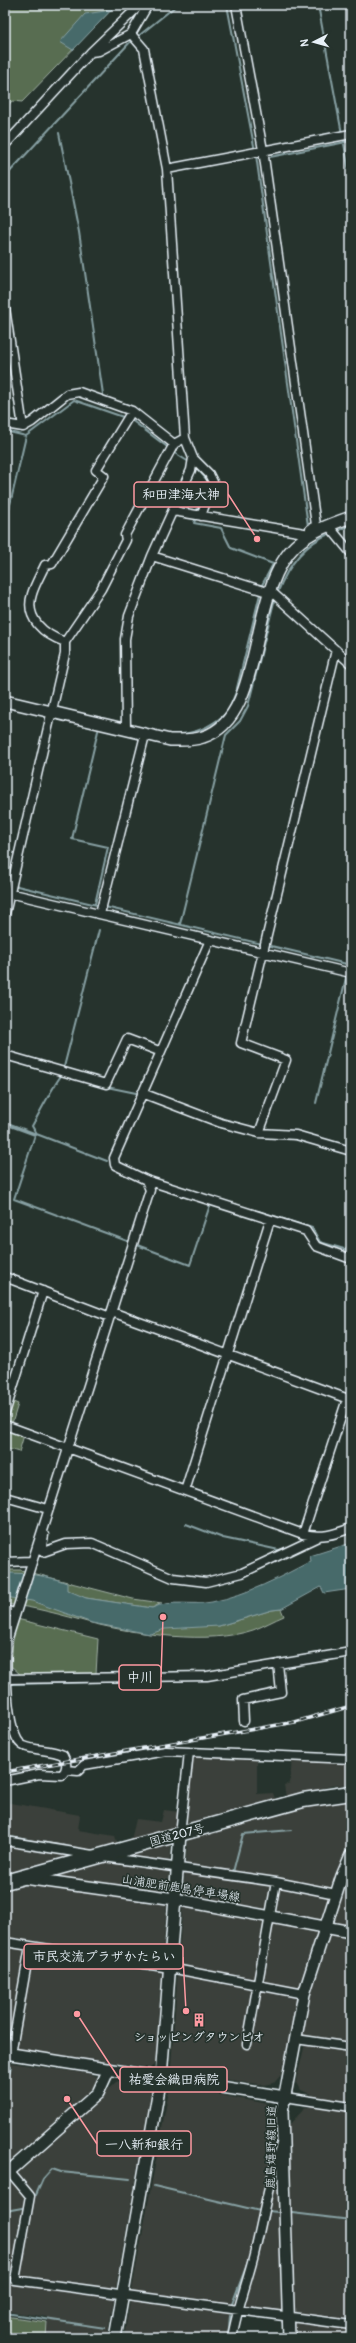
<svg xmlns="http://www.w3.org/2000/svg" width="356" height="2343" font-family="Pangolin,'Klee One',sans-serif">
  <rect width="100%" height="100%" fill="#26332d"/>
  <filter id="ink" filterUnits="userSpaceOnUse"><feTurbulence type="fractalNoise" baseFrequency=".025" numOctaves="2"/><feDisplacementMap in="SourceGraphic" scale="8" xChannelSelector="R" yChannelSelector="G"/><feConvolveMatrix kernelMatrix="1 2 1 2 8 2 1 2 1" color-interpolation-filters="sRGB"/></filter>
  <g filter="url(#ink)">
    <!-- built -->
    <path fill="#3a403a" d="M186 1755 257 1759V1794L273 1793 276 1801 131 1840 136 1819 161 1822 164 1810 180 1812Z
      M292 1757 351 1760V1784L331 1786 286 1798 284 1785 290 1783Z
      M351 1799V1846L332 1889 299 1990 281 2075 274 2083 265 2085 175 2072 171 2066 187 1842 192 1836 333 1800Z
      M5 1802 80 1815 78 1830 115 1836 118 1844 5 1876Z
      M166 1843 171 1847 155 2064 150 2068 5 2047V1889Z
      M351 1868V1929L332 1925Z
      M328 1934 351 1938V2042L301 2035 309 1991Z
      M305 2044 351 2051V2338H293L288 2126 306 2107H310L312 2095 301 2090 296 2081Z
      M5 2062 92 2074 97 2077 98 2083 96 2088 5 2168Z
      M125 2079 148 2083 152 2087 107 2338H46L48 2317 5 2311V2180L116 2082Z
      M174 2086 268 2104 273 2109 274 2146 279 2170 285 2315 131 2295 169 2090Z
      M130 2300 231 2314 230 2338H124Z"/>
    <!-- green -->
    <path fill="#586d51" stroke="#a0afa4" d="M5 5H116L22 102 12 101 5 109Z
      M8 1400 18 1404 10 1430 24 1435 19 1452 5 1448V1406Z
      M5 1570H21L133 1599 162 1603 152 1608 86 1598 5 1578Z
      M5 1591 219 1626 272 1610 281 1609 284 1616C274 1620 264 1626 253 1630 209 1645 136 1634 91 1623 62 1615 35 1607 5 1604Z
      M17 1619 98 1639 96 1674 21 1675 10 1665V1645Z
      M5 2316 47 2322 46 2338H5Z"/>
    <!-- water -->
    <path fill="#466a6a" stroke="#87a0a3" d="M111 5H116L73 50 60 42 85 14 105 11Z
      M351 1543V1589L324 1593 321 1587 281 1609 272 1610 219 1626 165 1629 150 1634 92 1623 32 1601 5 1597V1573C27 1573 46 1575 67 1583V1590L86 1598 152 1608C171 1599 192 1606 212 1602 249 1594 279 1578 311 1561L310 1556Z"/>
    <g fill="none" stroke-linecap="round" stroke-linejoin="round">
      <!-- stream -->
      <path stroke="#87a0a3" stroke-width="2" d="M227 5 255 151
        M318 5 342 134
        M136 38 177 5
        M59 133 79 232 103 394
        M343 138 351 182
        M256 155 308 526
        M265 158 351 141
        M5 177 132 40
        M130 419 170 449
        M5 431 26 436 74 400 126 418
        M173 452 189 462
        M195 466 208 481V486
        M196 512 204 495
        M195 520 194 523 221 528 231 548 273 564 261 587
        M5 526 26 436
        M336 531 351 525
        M277 594C287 567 303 544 331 533
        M230 707 236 692 260 594
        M178 734C195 734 211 726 224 715
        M13 885 101 906
        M95 904 108 847 72 839 98 731
        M105 907 262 944
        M180 924 226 735 240 721 248 706 275 598
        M267 945 351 965
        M349 965 351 957
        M64 1067 99 930
        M107 1087 136 1093
        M316 1103 346 978
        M5 1122 107 1161
        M5 1124 35 1135 14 1199 130 1242
        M36 1133 32 1126C38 1116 56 1080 62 1075
        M258 1211 312 1228 320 1242 351 1251
        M308 1229 314 1236
        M137 1245 190 1265 211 1202
        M339 1250 351 1254
        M186 1524 223 1538 279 1550 286 1548
        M205 1680 224 1677
        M12 1684 184 1680
        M5 1836 82 1849
        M233 1872 243 1834 292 1830
        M5 2091 11 2066
        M154 2186 260 2211
        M36 2195 43 2179 52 2169 61 2172 130 2179
        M268 2211 278 2212
        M292 2213 351 2220
        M5 2221V2213L11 2210 22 2208
        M251 2250 254 2237
        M232 2304 249 2259
        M5 2313 105 2328
        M228 2338 230 2316"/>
      <!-- street casing -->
      <g stroke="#e8f1f8" stroke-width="11">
        <path id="street" d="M91 52 99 51 131 34 148 5
          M5 145 91 52 140 5
          M167 169 351 134
          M5 308 23 427
          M5 424 23 427 32 422 67 394 79 392 132 411 174 444
          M193 458 209 474 213 482 201 516
          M173 511 310 534V529L316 525 263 150 236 5
          M328 525 351 553
          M152 556 274 594 351 664
          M65 642C45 635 24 619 32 594 35 584 41 574 45 565L52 564 104 476 96 470 132 411
          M126 730 125 639 129 616 152 556 191 470 193 458 185 438 167 169 144 49 131 34
          M5 892 351 973
          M5 914 65 654V642L101 589 126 540 125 535 174 444 185 438
          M100 914 145 735
          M210 940 114 1158 115 1165 146 1180 306 1231 316 1246 351 1259
          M5 1055 106 1084 127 1039 159 1051
          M142 1093 221 1123 259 1133 296 1135 351 1151
          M259 1133 286 1060 241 1043 336 650
          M5 1277 110 1317
          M112 1312 351 1400
          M5 1413 43 1291
          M5 1425 303 1534C322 1538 333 1535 351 1528
          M185 1491 270 1220
          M5 1497 48 1509
          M303 1534 347 1399
          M44 1535 41 1551 43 1552 66 1544 92 1543 173 1578 206 1582 242 1573 318 1537
          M5 1562 31 1561
          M5 1610 14 1613
          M5 1679 207 1676 351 1652
          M244 1721 243 1700 281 1692 278 1664
          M66 1770 78 1771 84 1765 166 1751 189 1752
          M5 1781 39 1774 62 1775C68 1768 67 1763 63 1755 50 1749 36 1751 24 1746 5 1739 5 1657 8 1638L150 1190 146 1180
          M180 1834 189 1752 351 1759
          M5 1841 93 1855
          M104 1857 276 1882 336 1894
          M5 1942 170 1968 304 1994
          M296 2039 351 2047
          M247 2044 276 1882
          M11 2054 30 1946
          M285 2097 351 2107
          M9 2171 30 2196 15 2280 351 2325
          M232 2338C237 2309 247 2283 254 2255 263 2218 269 2180 281 2144"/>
      </g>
      <!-- secondary casing -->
      <g stroke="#e8f1f8" stroke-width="14">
        <path id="secondary" d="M5 701 170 740C181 740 192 741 203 737 266 718 247 592 295 546 311 531 331 524 351 517
          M24 1878 175 1899 351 1932
          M5 2053 285 2097
          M5 2175 98 2093 109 2069
          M115 2338 161 2077 180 1834
          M289 2338 282 2111 304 1994 342 1876 351 1855"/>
      </g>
      <!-- highway casing -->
      <g stroke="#e8f1f8" stroke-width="17">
        <path id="highway" d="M5 1882 303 1800 351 1793"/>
      </g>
      <!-- street -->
      <use href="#street" stroke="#26332d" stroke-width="8"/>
      <!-- secondary -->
      <use href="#secondary" stroke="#26332d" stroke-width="11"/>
      <!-- highway -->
      <use href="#highway" stroke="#26332d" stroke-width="14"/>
      <!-- rail casing -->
      <g stroke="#e8f1f8" stroke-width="3.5">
        <path id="rail" d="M5 1772 295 1722 351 1706"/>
      </g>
      <!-- rail -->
      <use href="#rail" stroke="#26332d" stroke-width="2" stroke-dasharray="6" stroke-linecap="butt"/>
    </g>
  </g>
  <!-- icons -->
  <defs>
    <g id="building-bare" transform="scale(1.08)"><path d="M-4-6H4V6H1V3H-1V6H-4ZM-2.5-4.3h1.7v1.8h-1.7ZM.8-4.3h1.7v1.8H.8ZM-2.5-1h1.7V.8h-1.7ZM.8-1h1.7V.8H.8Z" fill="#ff9aa2" stroke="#26332d" stroke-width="2.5" paint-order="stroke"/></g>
  </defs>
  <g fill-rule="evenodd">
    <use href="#building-bare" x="199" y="2020"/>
  </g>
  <g text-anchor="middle" stroke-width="3.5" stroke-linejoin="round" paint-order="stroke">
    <!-- street labels -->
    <g font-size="12" fill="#e8f1f8" stroke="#26332d">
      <text transform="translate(177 1835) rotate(-15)" y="4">国道207号</text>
      <text transform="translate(181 1888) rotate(9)" y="4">山浦肥前鹿島停車場線</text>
      <text transform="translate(271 2147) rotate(-89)" y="4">鹿島嬉野線旧道</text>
    </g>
    <!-- poi labels -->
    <g font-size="12" font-weight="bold" fill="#e8f1f8" stroke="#26332d">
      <text x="199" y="2041">ショッピングタウンピオ</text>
    </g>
  </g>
  <!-- callouts -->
  <path fill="none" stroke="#ff9aa2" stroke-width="1.5" d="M257 539L228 494M163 1617L161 1677M186 2011L183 1957M77 2014L120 2080M67 2099L97 2144"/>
  <g fill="#ff9aa2" stroke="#26332d" stroke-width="1.5">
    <circle cx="257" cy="539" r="4"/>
    <circle cx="163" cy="1617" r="4"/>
    <circle cx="186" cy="2011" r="4"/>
    <circle cx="77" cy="2014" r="4"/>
    <circle cx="67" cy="2099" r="4"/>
  </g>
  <g fill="#26332d" stroke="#ff9aa2" stroke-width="1.5">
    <rect x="134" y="482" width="94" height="25" rx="4"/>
    <rect x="119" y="1665" width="42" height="25" rx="4"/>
    <rect x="24" y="1944" width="159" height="25" rx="4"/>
    <rect x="120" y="2067" width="107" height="25" rx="4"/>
    <rect x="97" y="2131" width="94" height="25" rx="4"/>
  </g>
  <g font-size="13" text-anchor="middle" font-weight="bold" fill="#e8f1f8">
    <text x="181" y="499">和田津海大神</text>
    <text x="140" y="1682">中川</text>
    <text x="104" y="1961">市民交流プラザかたらい</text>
    <text x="174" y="2084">祐愛会織田病院</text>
    <text x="144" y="2149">一八新和銀行</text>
  </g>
  <!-- margin -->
  <rect width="356" height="2343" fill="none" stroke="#26332d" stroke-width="20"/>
  <rect x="10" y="10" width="336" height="2323" fill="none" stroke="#e8f1f8" stroke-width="1.5" filter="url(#ink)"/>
  <!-- north arrow -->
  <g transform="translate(314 42) rotate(264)" stroke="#26332d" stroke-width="3" paint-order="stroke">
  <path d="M0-3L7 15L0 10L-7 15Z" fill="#e8f1f8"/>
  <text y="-6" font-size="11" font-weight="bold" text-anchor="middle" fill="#e8f1f8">N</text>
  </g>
</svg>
